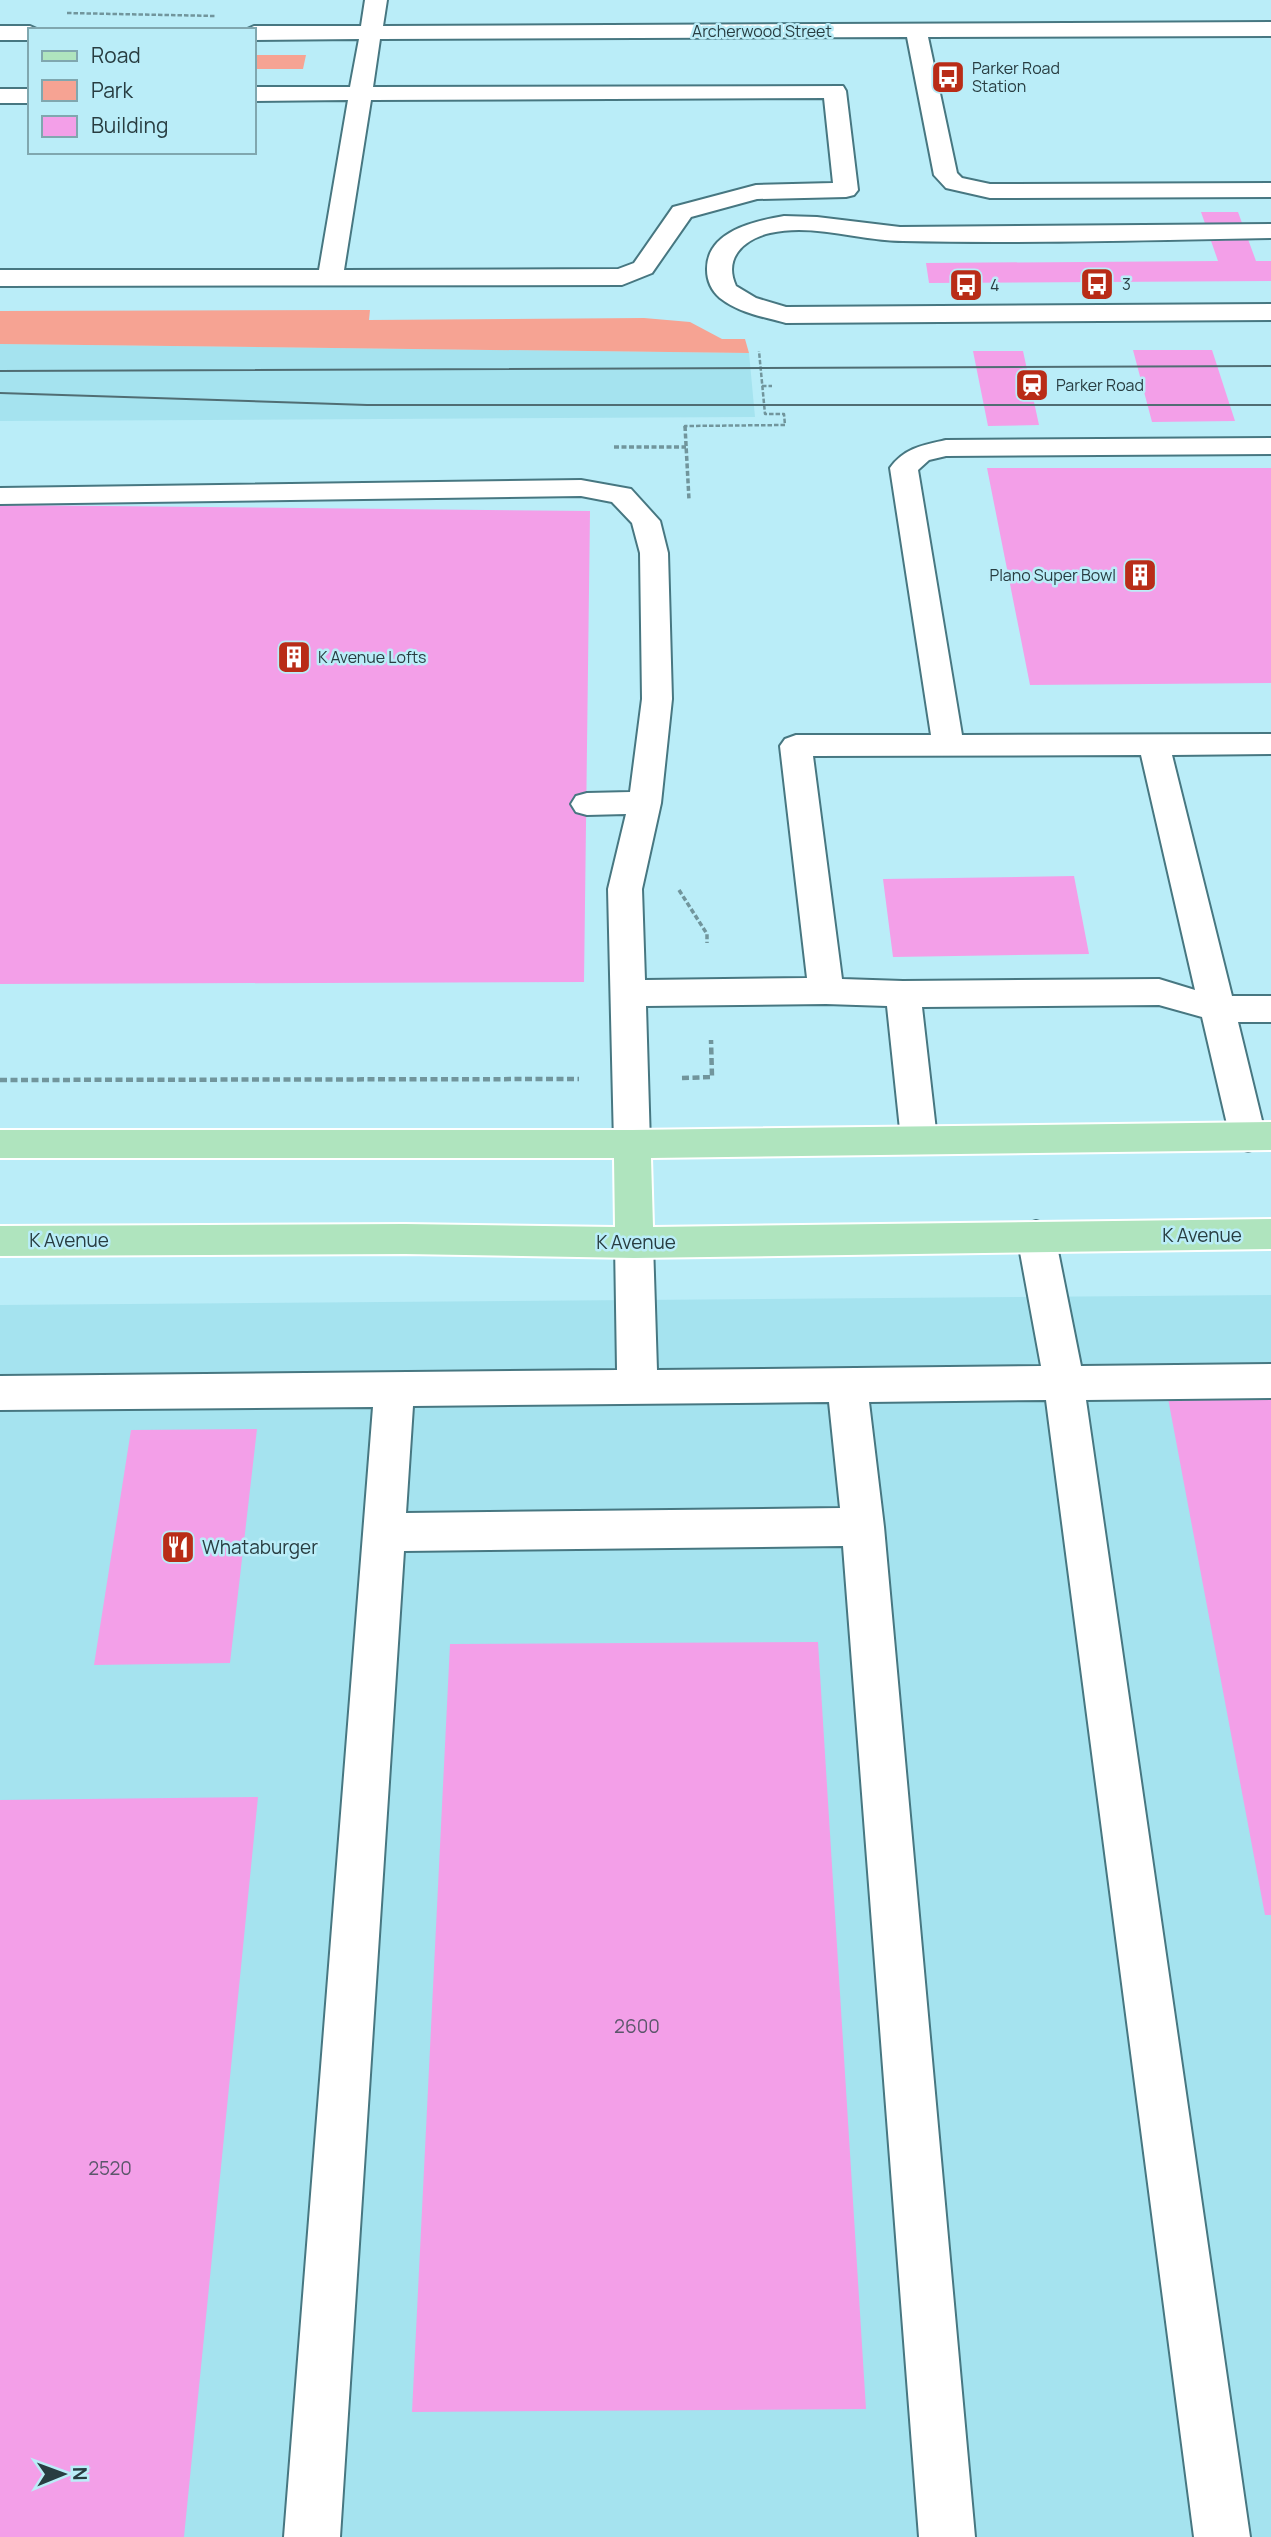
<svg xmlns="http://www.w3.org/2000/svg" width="1271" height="2537" font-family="Manrope,sans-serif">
  <rect width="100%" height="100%" fill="#baedf8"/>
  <!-- built -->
  <path fill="#a5e3ef" d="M0 344 749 353 755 417 0 421Z
    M1271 1295V2537H0V1305Z"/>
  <!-- green -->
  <path fill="#f6a393" d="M254 55H306L303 69H254Z
    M370 310 369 320 644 318 690 322 722 339H745L749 353 0 344V311Z"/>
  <!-- building -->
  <path fill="#f39fe8" d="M1201 212H1238L1256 261H1271V281L929 283 926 263 1218 261Z
    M1133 350H1212L1235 421 1152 422Z
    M973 351H1023L1039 425 988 426Z
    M987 468H1271V683L1030 685Z
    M0 505 590 511 584 982 0 984Z
    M1074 876 1089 954 893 957 883 879Z
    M1271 1392V1915H1265L1167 1393Z
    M257 1429 230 1663 94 1665 131 1430Z
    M818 1642 866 2409 412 2412 450 1644Z
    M258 1797 184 2537H0V1800Z"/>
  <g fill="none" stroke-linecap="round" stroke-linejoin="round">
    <!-- minor casing -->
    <g stroke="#477781" stroke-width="4">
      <path id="minor" d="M365 0H387L383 26 1271 22V36L928 37 957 173 962 178 990 184 1271 183V197L990 198 946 188 934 175 907 37 380 39 373 87 843 86 846 91 858 190 854 195 846 197 757 199 691 217 652 273 622 285 0 286V270H319L348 100 254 101V87H350L359 39 254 40V30H245L254 26H361ZM824 98 833 183 756 185 673 207 634 263 618 269 344 270 371 100Z
        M0 26H30L39 30H30V40H0Z
        M0 89H30V103H0Z
        M784 216 817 217 900 227 1271 224V238C1148 240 1026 244 903 241 859 241 814 223 770 233 744 239 723 258 736 286L756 298 786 307 1271 304V320L786 323C764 317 739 313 720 298 712 291 707 281 707 270 706 231 755 221 784 216Z
        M1271 438V454L946 456 929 460 918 470 962 735 1271 734V754L1172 755 1232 996H1271V1022H1238L1266 1137 1261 1147 1248 1151 1235 1147 1230 1137 1202 1017 1159 1005 922 1007 937 1139 932 1149 919 1153 906 1149 901 1139 887 1006 826 1004 646 1006 650 1144 645 1154 632 1158 619 1154 614 1144 608 889 626 814 587 815 576 812 571 804 576 796 587 793 630 792 642 699 640 553 632 523 612 502 581 496 0 504V488L581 480 631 489 660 521 668 553 672 699 661 803 642 889 645 980 807 978 780 746 785 739 796 735H931L890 468C904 448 923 445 946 440ZM1141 755 1195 990 1159 979 903 981 842 979 813 756Z
        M1036 1221 1049 1225 1055 1236 1081 1366 1271 1364V1398L1086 1400 1250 2537H1194L1046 1400 869 1402 884 1527 975 2537H919L843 1546 404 1551 340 2537H284L373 1407 0 1410V1376L617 1370 615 1243 621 1232 634 1228 647 1232 653 1243 657 1370 1041 1366 1017 1236 1023 1225ZM829 1402 840 1508 406 1513 413 1406Z"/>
    </g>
    <!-- major casing -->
    <g stroke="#fff" stroke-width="4">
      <path id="major" d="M1271 1122V1150L651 1158 653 1227 1271 1219V1249L634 1258 405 1254 0 1256V1226L405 1224 615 1227 614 1158H0V1130H632Z"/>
    </g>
    <!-- path-far2 -->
    <path stroke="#71959c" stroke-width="2.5" stroke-dasharray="4.5 2" stroke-linecap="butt" d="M67 13 216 16
      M762 386H772
      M685 428V426L785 425 784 414H765L759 351"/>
    <!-- path-far1 -->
    <path stroke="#71959c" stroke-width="3.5" stroke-dasharray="5 2.5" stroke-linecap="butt" d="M685 426 689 500
      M614 447H686
      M679 890 707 934V943"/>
    <!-- path -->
    <path stroke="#71959c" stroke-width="4.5" stroke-dasharray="7 3.5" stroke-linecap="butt" d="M682 1078 712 1077 711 1040
      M0 1080 579 1079"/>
    <!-- minor -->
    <use href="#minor" fill="#fff" fill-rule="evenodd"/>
    <!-- major -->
    <use href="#major" fill="#afe4be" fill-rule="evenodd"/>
    <!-- tram -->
    <path stroke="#506d73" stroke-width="2" d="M0 371 1271 366
      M0 393 367 405H1271"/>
  </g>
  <!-- icons -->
  <defs>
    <g id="bus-square" transform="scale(1.75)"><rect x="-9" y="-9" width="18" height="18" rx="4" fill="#b92c17" stroke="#baedf8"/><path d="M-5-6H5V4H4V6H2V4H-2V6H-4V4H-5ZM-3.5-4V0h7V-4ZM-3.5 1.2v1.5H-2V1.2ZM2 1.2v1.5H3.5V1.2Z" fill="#fff"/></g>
    <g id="station-square" transform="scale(1.75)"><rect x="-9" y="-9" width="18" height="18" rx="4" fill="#b92c17" stroke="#baedf8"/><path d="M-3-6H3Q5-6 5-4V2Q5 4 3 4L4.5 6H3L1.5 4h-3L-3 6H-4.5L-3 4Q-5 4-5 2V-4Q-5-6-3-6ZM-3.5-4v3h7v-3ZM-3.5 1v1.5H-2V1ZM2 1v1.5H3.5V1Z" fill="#fff"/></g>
    <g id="building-square" transform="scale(1.75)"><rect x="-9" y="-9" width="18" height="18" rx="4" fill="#b92c17" stroke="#baedf8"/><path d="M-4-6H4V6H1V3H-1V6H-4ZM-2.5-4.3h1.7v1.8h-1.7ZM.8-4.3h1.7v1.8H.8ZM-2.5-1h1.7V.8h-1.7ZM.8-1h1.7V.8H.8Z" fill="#fff"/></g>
    <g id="restaurant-square" transform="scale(1.75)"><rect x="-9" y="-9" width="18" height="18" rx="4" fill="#b92c17" stroke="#baedf8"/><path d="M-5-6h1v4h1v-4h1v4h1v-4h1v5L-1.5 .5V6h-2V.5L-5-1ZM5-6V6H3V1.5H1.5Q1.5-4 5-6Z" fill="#fff"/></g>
  </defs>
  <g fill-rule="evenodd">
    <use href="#bus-square" x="948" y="77"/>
    <use href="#bus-square" x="1097" y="284"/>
    <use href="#bus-square" x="966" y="285"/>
    <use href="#station-square" x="1032" y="385"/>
    <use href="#building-square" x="1140" y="575"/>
    <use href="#building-square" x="294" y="657"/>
    <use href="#restaurant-square" x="178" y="1547"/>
  </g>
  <g text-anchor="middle" stroke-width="5" stroke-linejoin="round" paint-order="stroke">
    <!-- far-street labels -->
    <g font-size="16" fill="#283d41" stroke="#baedf8">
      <text x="762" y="37">Archerwood Street</text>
    </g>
    <!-- far-poi labels -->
    <g font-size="16" fill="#283d41" stroke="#baedf8" text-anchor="start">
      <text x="972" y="74">Parker Road<tspan x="972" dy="18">Station</tspan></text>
      <text x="1122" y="290">3</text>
      <text x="990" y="291">4</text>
      <text x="1056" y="391">Parker Road</text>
      <text x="1116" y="581" text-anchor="end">Plano Super Bowl</text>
      <text x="318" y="663">K Avenue Lofts</text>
    </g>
    <!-- street labels -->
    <g font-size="19" fill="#283d41" stroke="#baedf8">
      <text x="1202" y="1242">K Avenue</text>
      <text x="69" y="1247">K Avenue</text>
      <text x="636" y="1249">K Avenue</text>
    </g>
    <!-- poi labels -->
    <g font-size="19" fill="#283d41" stroke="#baedf8" text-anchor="start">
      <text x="202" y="1554">Whataburger</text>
    </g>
    <!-- near-number labels -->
    <g font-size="19" fill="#5b566b">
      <text x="637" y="2033">2600</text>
      <text x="110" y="2175">2520</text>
    </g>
  </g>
  <!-- legend -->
  <rect x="28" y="28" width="228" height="126" fill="#baedf8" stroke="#80a7af" stroke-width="2"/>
  <rect x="42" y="51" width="35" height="10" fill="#afe4be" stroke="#80a7af" stroke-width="2"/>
  <text x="91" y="63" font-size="21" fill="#283d41">Road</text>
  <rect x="42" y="80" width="35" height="21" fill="#f6a393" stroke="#80a7af" stroke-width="2"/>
  <text x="91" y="98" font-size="21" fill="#283d41">Park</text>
  <rect x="42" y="116" width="35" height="21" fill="#f39fe8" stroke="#80a7af" stroke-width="2"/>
  <text x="91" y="133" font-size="21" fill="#283d41">Building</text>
  <!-- north arrow -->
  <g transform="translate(63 2474) rotate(89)" stroke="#baedf8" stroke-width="5" paint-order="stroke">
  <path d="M0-5L12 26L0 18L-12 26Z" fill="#283d41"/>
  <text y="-10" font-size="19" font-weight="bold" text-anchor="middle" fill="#283d41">N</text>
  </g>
</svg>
